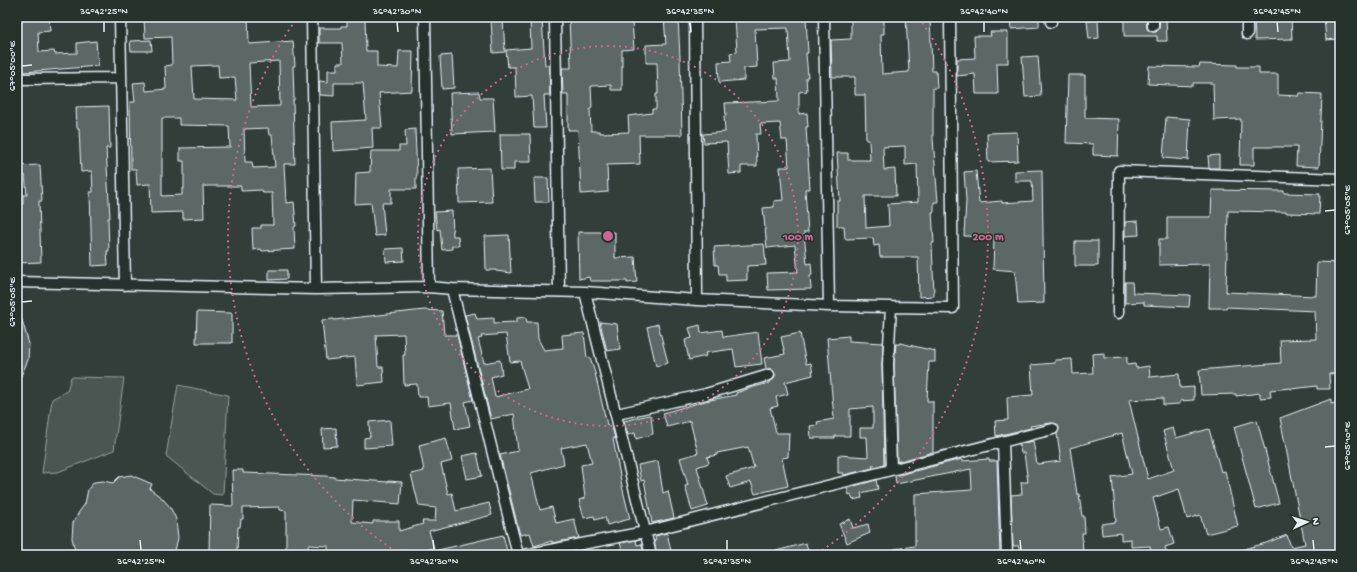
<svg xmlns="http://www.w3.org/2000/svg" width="1357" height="572" font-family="'Gochi Hand',sans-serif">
  <rect width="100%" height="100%" fill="#323e39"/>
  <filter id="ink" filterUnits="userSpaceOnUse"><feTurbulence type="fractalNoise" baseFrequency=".025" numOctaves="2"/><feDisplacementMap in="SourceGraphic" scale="8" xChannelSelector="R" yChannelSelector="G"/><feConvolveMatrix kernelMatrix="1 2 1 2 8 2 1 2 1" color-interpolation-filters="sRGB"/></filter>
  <g filter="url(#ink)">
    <!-- garden -->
    <path fill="#495651" stroke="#98a4a4" d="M71 377 124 378 114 450 58 472 42 473 52 399 67 391Z
      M178 385 228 395 223 495 213 494 166 456Z"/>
    <!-- building -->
    <path fill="#5c6865" stroke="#e8f1f8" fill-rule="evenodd" d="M17 17H49L50 31 38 32 39 52 54 51 55 54 77 53V43L96 41 98 66 25 72V71H17Z
      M144 17H248L249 44 293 41 295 66H293L294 100H293L295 164H284L286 203 294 202 296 226 294 227 295 249 262 251 261 249 253 250 252 228H261V225H273L272 193H263L262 190 241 191V186H203L204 218 183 219V212L151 213 150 184 137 185 136 169H131L130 102H135L133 83 145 82 146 91 166 89 165 66 172 65 171 37 145 38ZM279 61 280 106 251 107 249 63ZM218 65 219 78 235 77 237 100 194 99 192 66ZM162 118H179V125L229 126 230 147 180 148V161H184V189H182V195L162 196ZM268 128 269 135H272L275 167 253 168 252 162H245L244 129Z
      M347 17H365L366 51H377V67L398 68 399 51H413L412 88V91L379 93 382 128H372L373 148 333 151 332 122 366 120 363 83H334V96L320 95 319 81 328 82V70H337V63H343L342 43H319V28H341V26H347Z
      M569 17H630V21H632L634 49 622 50V90H611V85L591 86 592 108 590 109 591 131H599L600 133 629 132 628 116 652 113V109H656V94H658L657 63H646V45L666 44 664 17H678L680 58 682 135H639L640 164 607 165 608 192 581 194 578 130H568V94H563L562 68H571Z
      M735 17H806L808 53H806L808 77H806L807 91 799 92V114L807 113 808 127H806L810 189H805L808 232H804L807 264 811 263 812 275 810 276 811 289 768 290 767 273 798 272 795 245 767 248 763 208 774 207V201L783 200 780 167H789L787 140H782L780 123 760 124 761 134H756L757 166H741V173L729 174 727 142 704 143 703 134 725 132 724 116H726L725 103 779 101 778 78H775L774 63 790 62 788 28 755 29 757 67 744 68V80L719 82 718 62 731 61 730 53 737 52Z
      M851 17H884V34H881L882 74 909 72 906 17H930L932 71H936L937 88H933V139L938 202H934V212H932L934 243H932L934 296 919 297 918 257H880L879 245 874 246 873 238 845 239 844 226H837V201H840L837 153H848V160H870L869 140H866L865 95H855V77H832L831 40 851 39ZM905 146V165L917 164 918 202 888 204 889 226 866 228 865 196H896L895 169 884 170 883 147Z
      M1010 17H1039V27L1011 29Z
      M1124 17 1146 18 1147 29 1153 32H1156L1159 29 1160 17H1166L1167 41H1157V36H1124Z
      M1254 17H1291L1292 39 1255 40Z
      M1324 17H1337L1339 39 1326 40Z
      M503 19 505 52 493 53 491 20Z
      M530 19H542L545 65H549V68L550 95H544L546 128H534L532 96 516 97 515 67H508L506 50 531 48Z
      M1098 20 1099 38 1089 39 1087 21Z
      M990 32H1008V63H997L998 94H976L975 74 957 76V59L975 58 974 36H991Z
      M151 40 152 51H131L130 41Z
      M452 55 454 88 442 89 440 56Z
      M1038 56 1041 96 1025 97 1022 57Z
      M1200 64 1237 65V67H1259V74H1278V95L1299 96 1300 93 1322 94 1319 167 1296 166 1297 147H1254V165H1240L1241 119 1214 120 1213 83H1193V86L1148 84 1149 66 1199 67Z
      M1068 75H1085V118L1119 119 1118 156 1093 155V144L1066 143Z
      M479 92 480 98H493L495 132 452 134 450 93Z
      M109 106 110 148H106L110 218H108L109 251H107L108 265 92 266 90 192H93L92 171 81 172 79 128H77L76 107Z
      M1166 117 1190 119 1188 160 1163 158Z
      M415 129 417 177H416V189H391V203H382L385 235 375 236 371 203 355 204 356 173 370 172 371 151H399V146H406L405 130Z
      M1017 132 1018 161 988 162 987 133Z
      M500 134H530L531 162H514V170H501Z
      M1219 155V168H1209L1208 156Z
      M40 165 42 201H39L41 262 17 263V205L23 204V195H27L25 175 17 176V166Z
      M490 168 492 202 459 203 458 169Z
      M1042 170 1044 303 1018 304 1015 271 993 269 994 237 964 236 966 200 964 172 976 171 979 203 1002 201V203L1033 201 1032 181H1015V171Z
      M534 178H548L549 202H535Z
      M1212 190 1284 191V193L1320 194 1319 214 1287 213V212L1228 211 1226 292 1316 296 1317 262 1340 263V356H1339L1340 373 1329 374 1330 389H1317V386L1291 389V388L1270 390 1271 397 1260 398V393L1236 396V394L1201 395 1199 370 1281 363 1280 340 1316 339 1315 311 1226 307V308H1209L1210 264 1159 265V239H1167V217H1211Z
      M452 211 453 236H458L459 246H452V249L442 250 440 229 437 230 435 212Z
      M1138 221 1139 235 1125 236V222Z
      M578 232H615V258L635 257 637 282 627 283V281H590L589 277 579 279Z
      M509 235 511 273 496 271V270H486L485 236Z
      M1075 241H1098V266H1075Z
      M764 244 766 265 747 266V280L726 281V274H719L718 265H715L714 247Z
      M403 248 404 261 386 262 385 249Z
      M269 270H287V279L269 280Z
      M1125 282H1132L1133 293 1190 295 1189 307 1144 305V302L1125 303Z
      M424 310 442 311 444 335H457L473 400 465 402 470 426 455 429 451 403 428 406 427 397H418L417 384 404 385 403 355H405L404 334 376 335 378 367H383L384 382 357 385 355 357 326 360 322 320 334 319V320Z
      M197 312 232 313V343H196Z
      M17 313H20L29 344 28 360 17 385Z
      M475 313 477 319 494 318V323L517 322V318L526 317 527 322H537L538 339 544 350 563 348 562 335 584 333 587 358 590 357 595 373 607 425 611 424 615 438 613 439 622 486 630 519 607 525 605 517 595 520 594 516 584 518 579 500 585 498 581 465 592 463 587 443 561 448 564 464 531 473 540 510 552 507 556 523 574 519 579 538 552 543V541L534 546 530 533 520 535 500 455 518 451 514 414 491 419 465 315ZM506 334 510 362 520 361 528 389 495 397 491 377 502 374 500 360 484 363 478 339 482 338 481 336Z
      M600 322 617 324 620 349 607 351Z
      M658 324 668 363 656 366 647 327Z
      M700 325 701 333 722 330 723 337 758 332 762 364 736 367 733 349 705 353 706 356 689 360 685 340 692 338 689 328Z
      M800 333 806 364 811 363 813 375 785 382 788 394 776 397 778 406 770 408 776 432 777 433H789L788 457 782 458 788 486 755 494 751 482 730 488 726 476 754 468 748 447 717 453V455L707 457 709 463 697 467 708 506 692 511 685 486 688 485 680 458 698 453 690 421 667 427 663 413 705 401 736 395V393L750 388 769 383V382L774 379 775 374 771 369H766L764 358 785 354 781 337Z
      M849 336V341L883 343 882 364 884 465 872 466 873 468 844 475 843 473H838V455L868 457 867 437H860V428H873V407L850 409V436H835V438H811L810 426 818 425 817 422 834 419 827 338Z
      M900 343 935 351V362H929L927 401H933V452L897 462 894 364 896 344H900Z
      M1104 353V358L1127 357V365L1135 364 1136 368 1149 366 1150 377 1179 374 1180 388 1194 387V400L1180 401V404L1163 405V398L1129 400 1148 479 1174 470 1163 431 1173 428 1176 438 1209 429 1221 472 1225 471 1238 526 1206 534 1200 515 1187 519 1179 489 1153 498 1161 529 1169 527 1174 544 1165 547 1167 555H1152L1150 546 1131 547V539L1121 540V533L1102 535 1101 524 1116 522 1112 477 1132 474 1122 433 1070 448 1077 494H1079L1082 516H1084L1085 533H1082L1083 555H1019V546H1013L1011 495 1022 494 1021 482H1028L1024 453H1021L1019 444 1033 441 1037 464H1038L1061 461 1057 434 1059 428 1057 424 1051 423 1030 426 1031 428 996 436 995 421 1008 420 1007 397 1033 395 1031 365 1055 363V360L1072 359 1073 374 1093 373 1092 354Z
      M1331 399V404L1340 402V555H1234V552L1266 543 1287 535 1291 547 1305 544 1280 418Z
      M649 415 651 416 653 434 636 439 635 433 628 435 624 421Z
      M390 420 392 446 364 448V438L370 437 369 422Z
      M1257 420 1279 503 1256 509 1234 427Z
      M336 428 337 446 323 447 322 429Z
      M446 438 452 461 441 464 448 494 452 493 456 511 489 503 492 515 429 531 434 548 408 554 407 551 386 552V555H328V546L308 545V555H286V511L280 510V507L243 508V519H241L240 527H238L237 552 209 551 210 505 233 506 232 470H243V473L325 476 334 477V478L388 482V481L402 482 400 504 353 500 352 522 373 524V521H399V531L423 524 422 521H435L436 508 419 506 411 474 424 471 419 445Z
      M477 453 482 476 467 479 462 456Z
      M962 459V461L989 459V461H997L1000 555H895L894 549 915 546V494L972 490 971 469 896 484 895 476Z
      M658 461 663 493 668 491 674 518 652 523 644 480 641 481 638 465Z
      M131 475 152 484 150 489 162 498 170 507 176 519 178 538 174 555H76L72 538 73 523 79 512 85 504 88 489 94 482 103 481 113 483 119 477Z
      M876 480 878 489 861 493 862 498 853 500 851 494 849 495 847 488Z
      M850 519 853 528 868 524 870 533 847 543 839 524Z
      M667 533 672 555H657L654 541 656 540 655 536Z
      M503 535 508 555H435L434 551Z
      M636 540 637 545 642 544 644 555H614L613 552 622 549 620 543Z
      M806 543 809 555H773L772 552Z"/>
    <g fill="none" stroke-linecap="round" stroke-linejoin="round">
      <!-- minor casing -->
      <g stroke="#e8f1f8" stroke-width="13">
        <path id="minor" d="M120 17 125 285
          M312 17 316 289
          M425 17 429 287
          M555 17 559 291
          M695 17 697 300
          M824 17 829 306
          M1153 17V26
          M1247 17V34
          M1051 22V17
          M17 79 121 78
          M17 282 316 289 429 287 452 289 585 292 697 300 829 306 953 308 950 17
          M452 289 518 555
          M585 292 651 555
          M891 307 888 364 891 470
          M1118 313 1119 171 1340 179
          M617 414 706 394 769 375
          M1003 442 1007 555
          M524 555 645 532 1053 429"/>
      </g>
      <!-- minor -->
      <use href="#minor" stroke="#26332d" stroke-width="10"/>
    </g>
  </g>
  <!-- ticks -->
  <path fill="none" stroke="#e8f1f8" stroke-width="1.5" d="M104 22V32M397 22 398 32M690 22 691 32M984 22V32M1277 22 1278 32M22 66 32 65M1325 211 1335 210M22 302 32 301M1325 447 1335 446M140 540 141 550M433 540 434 550M727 540V550M1020 540 1021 550M1313 540 1314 550"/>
  <!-- distance rings -->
  <g fill="none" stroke="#cf6492" stroke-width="2" stroke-dasharray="2 4">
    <circle cx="608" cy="236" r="190"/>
    <path d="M401 555A380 380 0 0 1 297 18M919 18A380 380 0 0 1 815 555"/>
  </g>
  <circle cx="608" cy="236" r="6" fill="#cf6492" stroke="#26332d" stroke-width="2"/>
  <g font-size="12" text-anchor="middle" font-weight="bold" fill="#cf6492" stroke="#26332d" stroke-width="3" stroke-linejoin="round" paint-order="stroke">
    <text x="798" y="240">100 m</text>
    <text x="988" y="240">200 m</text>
  </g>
  <!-- margin -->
  <rect width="1357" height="572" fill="none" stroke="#26332d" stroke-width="44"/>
  <!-- north arrow -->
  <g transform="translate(1307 522) rotate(86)" stroke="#26332d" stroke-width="3" paint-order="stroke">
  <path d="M0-3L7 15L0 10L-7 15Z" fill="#e8f1f8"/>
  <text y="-6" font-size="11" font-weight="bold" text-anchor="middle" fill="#e8f1f8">N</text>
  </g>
  <rect x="22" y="22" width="1313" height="528" fill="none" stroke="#e8f1f8" stroke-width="1.5"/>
  <g font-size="10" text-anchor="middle" fill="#e8f1f8">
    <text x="104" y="14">36°42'25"N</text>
    <text x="397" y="14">36°42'30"N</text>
    <text x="690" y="14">36°42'35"N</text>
    <text x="984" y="14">36°42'40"N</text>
    <text x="1277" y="14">36°42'45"N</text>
    <text transform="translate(11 66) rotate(-90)" y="4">67°05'00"E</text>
    <text transform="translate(1346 210) rotate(-90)" y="4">67°05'05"E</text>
    <text transform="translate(11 302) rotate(-90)" y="4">67°05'05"E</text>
    <text transform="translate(1346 446) rotate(-90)" y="4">67°05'10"E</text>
    <text x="141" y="564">36°42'25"N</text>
    <text x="434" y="564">36°42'30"N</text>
    <text x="727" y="564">36°42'35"N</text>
    <text x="1021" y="564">36°42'40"N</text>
    <text x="1314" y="564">36°42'45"N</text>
  </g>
</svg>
